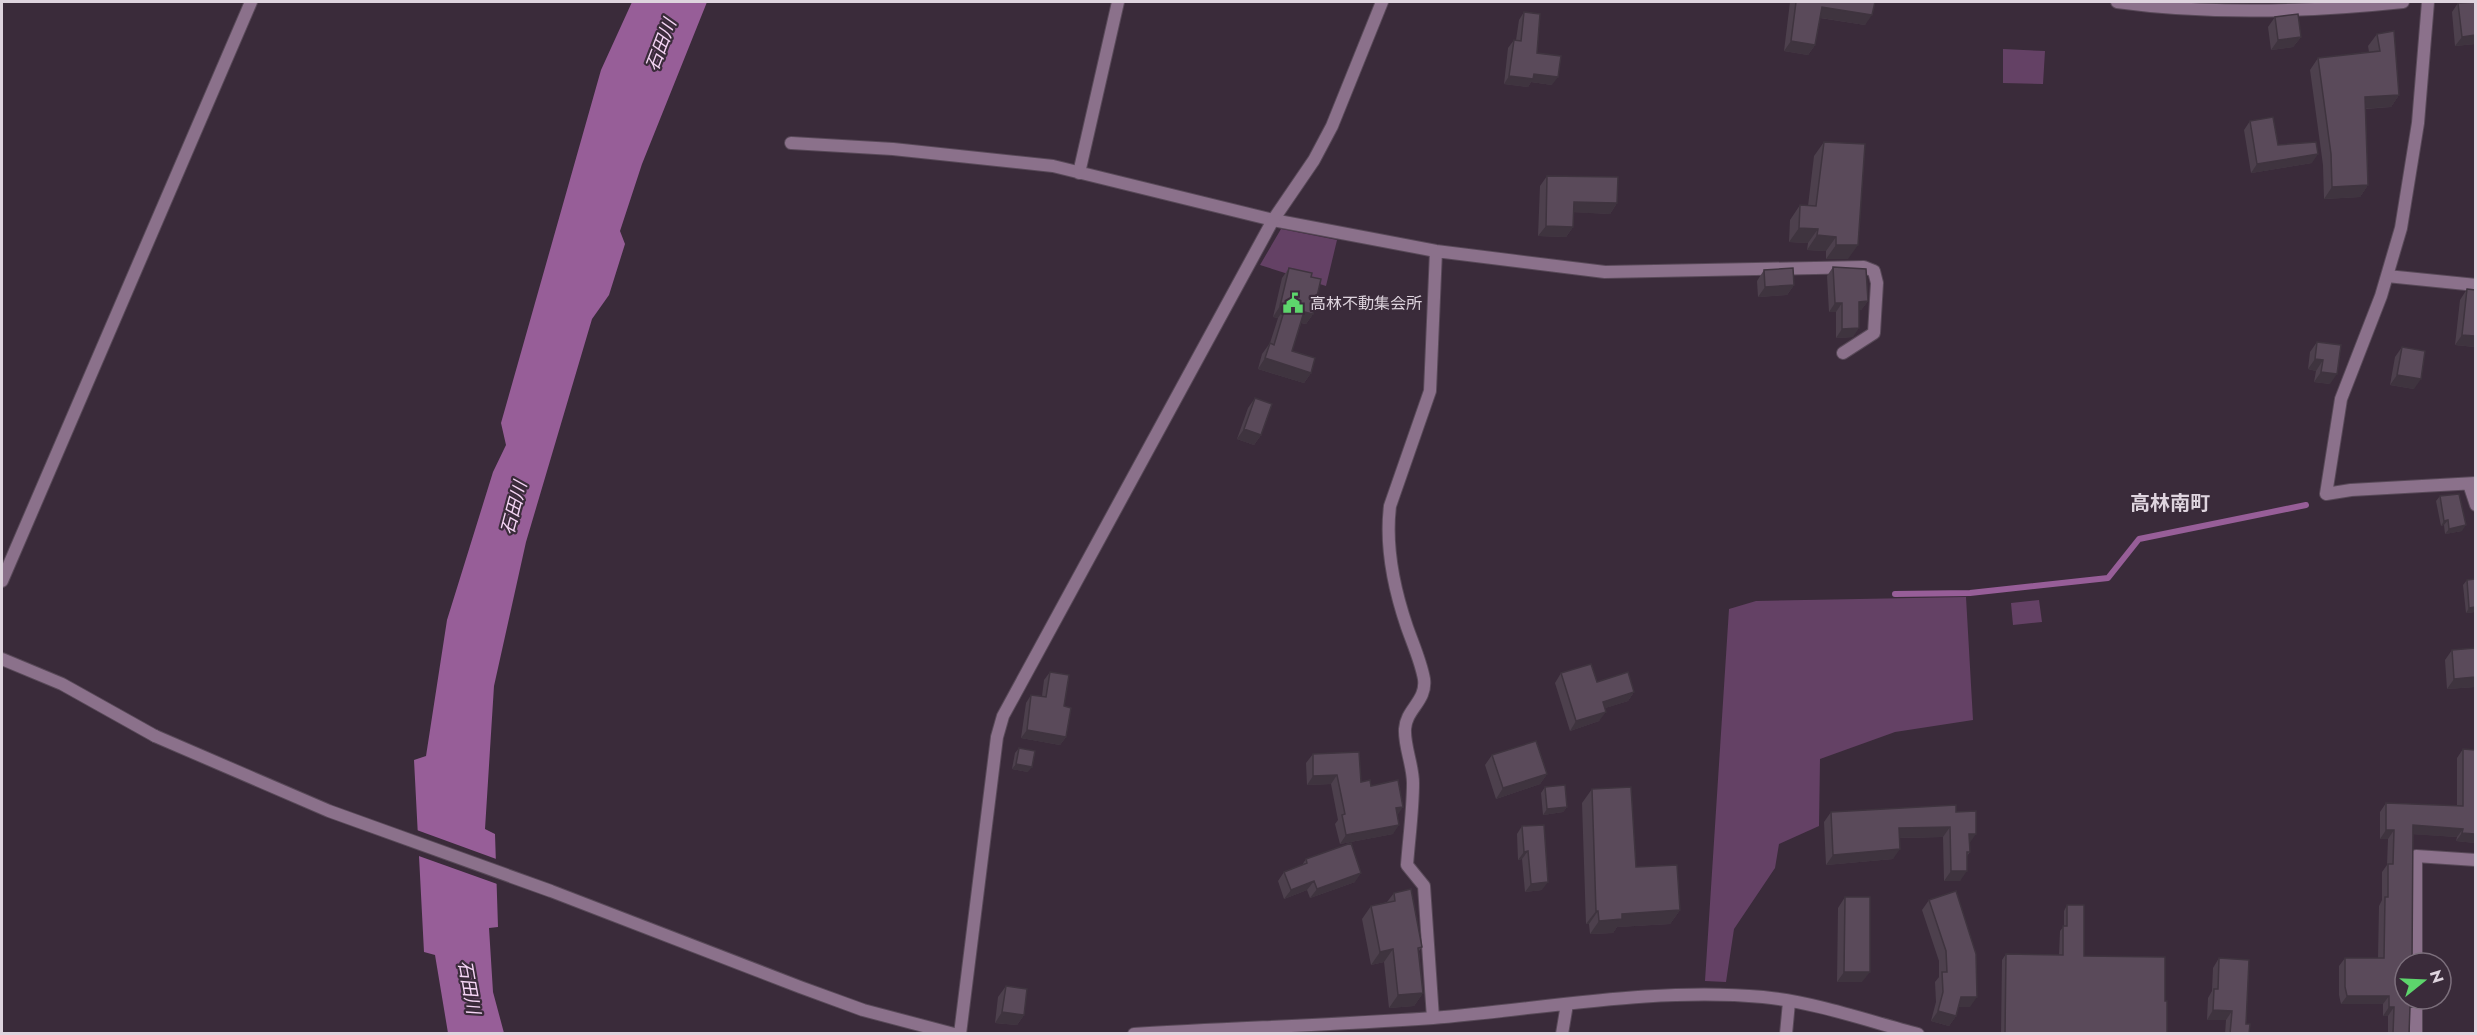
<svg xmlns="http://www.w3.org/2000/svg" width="2477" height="1035" font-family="Jost,'Noto Sans JP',sans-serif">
  <rect width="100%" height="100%" fill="#3a2b3a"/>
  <!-- green -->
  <path fill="#644165" d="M2003 49 2045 51 2043 84 2003 83Z
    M1281 229 1337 240 1326 286 1260 265Z
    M1966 597 1973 720 1895 732 1820 759 1819 826 1779 844 1775 868 1734 929 1726 982 1705 981 1729 609 1756 601Z
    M2039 600 2042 622 2013 625 2011 603Z"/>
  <!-- water -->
  <path fill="#975e98" d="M632 2H707L642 164 620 231 625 244 609 295 592 319 526 542 494 686 485 829 495 834 498 927 489 928 493 992 504 1033H448L435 955 424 952 414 760 426 756 447 620 493 472 506 445 501 423 601 70Z"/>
  <!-- pier -->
  <path fill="#3a2b3a" d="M414 829 499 860 500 885 416 855Z"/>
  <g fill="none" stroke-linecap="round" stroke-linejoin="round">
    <!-- stream -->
    <path stroke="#975e98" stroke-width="6" d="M1895 594 1970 593 2108 578 2139 539 2306 505"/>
    <!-- minor casing -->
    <g stroke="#584958" stroke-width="14">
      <path id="minor" d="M2428 2 2418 123 2401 228 2381 296 2341 399 2326 494 2351 490 2476 483
        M791 143 893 149 1053 166 1273 220 1436 251 1605 272 1864 267 1874 271 1877 283 1874 333 1843 353
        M1079 173 1118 2
        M2387 276 2476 285
        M2469 484 2476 505
        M2 581 251 2
        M2 659 62 684 155 736
        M2416 963V856L2476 860
        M1433 1018 1424 886 1407 865C1409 838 1413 810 1413 783 1413 765 1404 746 1405 729 1406 709 1427 701 1424 679 1421 662 1413 644 1407 627 1394 589 1385 547 1390 506L1430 391 1436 251
        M1134 1034C1233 1028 1333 1025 1433 1018 1542 1009 1654 987 1763 997 1815 1002 1868 1021 1918 1034
        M1562 1034 1567 1004
        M1786 1034 1789 1002
        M2416 1034V999"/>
    </g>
    <!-- tertiary casing -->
    <g stroke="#584958" stroke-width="14">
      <path id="tertiary" d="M2117 2C2211 15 2308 12 2403 2
        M155 736 329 811 551 891 800 987 863 1010 954 1034
        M960 1034 997 737 1003 716 1273 220 1314 160 1332 126 1382 2"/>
    </g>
    <!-- minor -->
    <use href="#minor" stroke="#8b718b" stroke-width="12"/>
    <!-- tertiary -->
    <use href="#tertiary" stroke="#8b718b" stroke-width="12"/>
  </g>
  <!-- wall -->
  <path fill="#4d404d" d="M1790 2H1875L1865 25 1820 18 1815 45 1808 55 1784 51Z
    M2458 3 2475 44 2455 46 2452 12Z
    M1524 12 1537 53 1552 85 1531 82 1528 87 1504 84 1508 48 1514 40H1516L1519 20Z
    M2275 17 2301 37 2293 47 2271 50 2268 27Z
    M2377 34 2399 95 2391 107 2365 109 2368 185 2360 197 2324 199 2323 165 2310 70 2318 58 2369 52 2368 46Z
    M2250 121 2278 145 2312 163 2251 173 2244 130Z
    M1824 142 1848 259H1826V251L1807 250 1808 243 1789 242 1790 220 1800 205 1808 206 1814 156Z
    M1547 176 1617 203 1610 214 1574 212 1573 227 1566 237 1538 236 1540 186Z
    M1833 267 1868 301 1861 310H1859L1853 337 1836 338V312H1829L1827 276Z
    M1289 268 1311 277 1313 314 1306 324 1301 323 1292 351 1311 373 1304 383 1258 369 1262 354 1270 343 1278 318 1273 317 1282 278Z
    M1764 270 1794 285 1787 295 1758 297 1757 281Z
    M2467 289 2475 347 2455 345 2460 300Z
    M2317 342 2330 384 2314 382 2316 371 2308 369 2310 352Z
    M2402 347 2414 389 2390 385 2395 357Z
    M1255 398 1261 435 1254 445 1237 439 1248 408Z
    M2440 496 2462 531 2445 534 2444 525 2441 526 2436 501Z
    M2475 579V612L2466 613 2463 585 2467 580Z
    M2452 650 2475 687 2447 689 2445 660Z
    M1050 672 1064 706 1066 737 1060 745 1021 738 1026 703 1031 695 1042 696 1044 680Z
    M1561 673 1597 682 1634 692 1628 701 1605 708 1599 721 1570 731 1555 683Z
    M1019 748 1028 772 1012 769 1015 753Z
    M2463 749 2475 843 2456 841 2457 837 2413 834 2409 1034H2388V1016H2383V1004H2341L2339 995V966L2345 958H2378L2379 906 2382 900V872L2387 865 2388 839H2380V812L2386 803 2457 806V758Z
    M1313 754 1361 782 1371 786 1397 816 1393 834 1340 844 1335 824 1338 820 1331 784 1307 785 1306 763Z
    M1492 755 1547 774 1540 784 1496 799 1485 765Z
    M1545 787 1567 807 1563 812 1543 815 1541 793Z
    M1592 789 1636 867 1680 910 1670 924 1617 927 1613 933 1590 934 1589 924H1586L1582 803Z
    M1831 812H1956L1969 844 1970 852 1967 856 1960 881H1944L1943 837 1899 838 1893 859 1826 865 1824 822Z
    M1522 826 1542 890 1525 892 1522 859 1518 860 1517 834Z
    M1306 859 1355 882 1310 898 1307 890 1284 899 1278 881 1284 872 1302 865Z
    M1394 893 1422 947 1419 951 1423 993 1414 1006 1389 1008 1384 962 1371 965 1362 919 1371 906 1387 902Z
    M1845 897 1862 982H1837L1838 908Z
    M1929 900 1970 1007H1958L1956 1016 1949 1026 1931 1021 1936 1002 1935 982 1939 977V961L1922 910Z
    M2067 905 2084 956 2165 1001 2167 1034H2001L2002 960 2006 954 2059 955 2060 931 2064 926V911Z
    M2219 958 2246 1024 2249 1034H2225L2226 1020H2207L2208 998 2212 991 2213 968Z
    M1006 986 1024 1015 1017 1025 995 1023 998 997Z"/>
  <!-- shaded-wall -->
  <path fill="#3f343f" d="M1822 7 1872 15 1865 25 1815 17Z
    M2475 35V44L2455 46 2462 37Z
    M2301 37 2293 47 2271 50 2278 40Z
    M1791 41 1815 45 1808 55 1784 51Z
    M1534 74 1558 77 1552 85 1531 82 1528 87 1504 84 1509 76Z
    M2399 95 2391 107 2357 109 2365 97Z
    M2318 154 2312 163 2251 173 2257 164Z
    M2368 185 2360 197 2324 199 2332 187Z
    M1574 202 1617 203 1610 214 1567 212Z
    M1546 226 1573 227 1566 237 1538 236Z
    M1799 228 1818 229 1808 243 1789 242Z
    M1817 235 1836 237 1826 251 1807 250Z
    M1836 245H1858L1848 259H1826Z
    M1794 285 1787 295 1758 297 1765 287Z
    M1868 301 1861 310 1853 311 1859 302Z
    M1835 303H1842L1836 312H1829Z
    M1280 306 1285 308 1278 318 1273 317Z
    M1304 312 1313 314 1306 324 1297 322Z
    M1859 328 1853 337 1836 338 1842 329Z
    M2462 335 2475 336V347L2455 345Z
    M1265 358 1311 373 1304 383 1258 369Z
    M2315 359 2323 360 2316 371 2308 369Z
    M2321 372 2337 374 2330 384 2314 382Z
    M2397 375 2421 379 2414 389 2390 385Z
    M1244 429 1261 435 1254 445 1237 439Z
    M2448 520 2444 525 2441 526 2444 521Z
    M2466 525 2462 531 2445 534 2449 529Z
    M2475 607V612L2466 613 2469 608Z
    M2475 677V687L2447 689 2454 679Z
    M1634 692 1628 701 1596 711 1603 702Z
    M1606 712 1599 721 1570 731 1576 721Z
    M1027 730 1066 737 1060 745 1021 738Z
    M1016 764 1032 767 1028 772 1012 769Z
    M1547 774 1540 784 1496 799 1503 788Z
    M1337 775 1331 784 1307 785 1313 776Z
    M1403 807 1397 816 1396 808Z
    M1567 807 1563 812 1543 815 1547 809Z
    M1399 825 1393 834 1340 844 1346 835Z
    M2413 825 2463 829 2457 837 2407 834Z
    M1950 827 1943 837 1892 838 1899 828Z
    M2386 830H2394L2388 839H2380Z
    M2462 833 2475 834V843L2456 841Z
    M1969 834H1976L1969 844Z
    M1900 849 1893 859 1826 865 1833 855Z
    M1528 851 1522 859 1518 860 1524 852Z
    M1951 871H1967L1960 881H1944Z
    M1361 873 1355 882 1310 898 1317 889Z
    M1314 881 1307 890 1284 899 1291 890Z
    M1548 882 1542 890 1525 892 1531 884Z
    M1680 910 1670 924 1617 927 1613 933 1590 934 1599 921 1622 914Z
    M1596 911H1598L1589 924H1586Z
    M1393 949 1384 962 1371 965 1380 952Z
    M1844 972H1870L1862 982H1837Z
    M1423 993 1414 1006 1389 1008 1398 995Z
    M2347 996H2389L2383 1004H2341Z
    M1961 997H1977L1970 1007H1954Z
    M2389 1007H2394L2388 1016H2383Z
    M2213 1010 2232 1011 2226 1020H2207Z
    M1938 1011 1956 1016 1949 1026 1931 1021Z
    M1002 1012 1024 1015 1017 1025 995 1023Z"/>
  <!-- building -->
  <path fill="#5a4a5a" stroke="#3f343f" stroke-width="1.5" d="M1796 2H1875L1872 15 1822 7 1815 45 1791 41Z
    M2475 2V35L2462 37 2458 3Z
    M1524 12 1540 14 1537 53 1561 56 1558 77 1534 74 1533 79 1509 76 1514 40 1521 41Z
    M2298 14 2301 37 2278 40 2275 17Z
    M2394 31 2399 95 2365 97 2368 185 2332 187 2331 154 2318 58 2380 51 2377 34Z
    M2273 117 2278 145 2316 142 2318 154 2257 164 2250 121Z
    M1824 142 1865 144 1858 245H1836V237L1817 235 1818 229 1799 228 1800 205 1816 206Z
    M1547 176 1618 177 1617 203 1574 202 1573 227 1546 226Z
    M1833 267 1866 269 1868 301 1859 302V328L1842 329V303H1835Z
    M1289 268 1312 273 1311 277 1321 279 1313 314 1304 312 1292 351 1315 358 1311 373 1265 358 1270 343 1274 345 1285 308 1280 306Z
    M1793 268 1794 285 1765 287 1764 270Z
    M2467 289 2475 290V336L2462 335Z
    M2317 342 2341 345 2337 374 2321 372 2323 360 2315 359Z
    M2402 347 2425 351 2421 379 2397 375Z
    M1255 398 1272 404 1261 435 1244 429Z
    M2459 494 2466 525 2449 529 2448 520 2444 521 2440 496Z
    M2475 579V607L2469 608 2467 580Z
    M2475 648V677L2454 679 2452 650Z
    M1591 664 1597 682 1628 672 1634 692 1603 702 1606 712 1576 721 1561 673Z
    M1050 672 1069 675 1064 706 1071 708 1066 737 1027 730 1031 695 1046 697Z
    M1536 741 1547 774 1503 788 1492 755Z
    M1019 748 1035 751 1032 767 1016 764Z
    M2463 749 2475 750V834L2462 833 2463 829 2413 825 2412 963H2405V999H2412V1007H2410L2409 1034H2393L2394 1007H2389V996H2347L2345 987V958H2384L2385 897H2388V864H2393L2394 830H2386V803L2463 806Z
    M1359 752 1361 782 1370 780 1371 786 1398 780 1403 807 1396 808 1399 825 1346 835 1342 815 1345 814 1337 775 1313 776V754Z
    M1565 785 1567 807 1547 809 1545 787Z
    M1631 787 1636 867 1677 865 1680 910 1622 914V919L1599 921 1598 911H1596L1592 789Z
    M1956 805V812L1976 811V834H1969L1970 852H1967V871H1951L1950 827 1899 828 1900 849 1833 855 1831 812Z
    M1544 825 1548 882 1531 884 1528 851 1524 852 1522 826Z
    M1351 843 1361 873 1317 889 1314 881 1291 890 1284 872 1307 863 1306 859Z
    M1411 889 1422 947 1418 948 1423 993 1398 995 1393 949 1380 952 1371 906 1395 901 1394 893Z
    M1956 891 1976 954 1977 997H1961L1956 1016 1938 1011 1943 992 1942 972H1947L1946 951 1929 900Z
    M1845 897H1870V972H1844Z
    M2067 905H2084V956L2165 957V1001H2167V1034H2005L2006 954 2063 955V926H2067Z
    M2219 958 2249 960 2246 1024H2250L2249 1034H2230L2232 1011 2213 1010 2214 989H2218Z
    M1006 986 1027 989 1024 1015 1002 1012Z"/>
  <!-- icons -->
  <defs>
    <g id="civic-bare" transform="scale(1.62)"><path d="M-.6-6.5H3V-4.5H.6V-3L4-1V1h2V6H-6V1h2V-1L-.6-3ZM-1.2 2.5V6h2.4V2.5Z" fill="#5dd56c" stroke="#3a2b3a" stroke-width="2.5" paint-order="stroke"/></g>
  </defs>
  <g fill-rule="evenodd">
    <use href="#civic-bare" x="1293" y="303"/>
  </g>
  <g text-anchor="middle" stroke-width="4.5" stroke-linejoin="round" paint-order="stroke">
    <!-- poi labels -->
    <g font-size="16" fill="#ded4de" stroke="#3a2b3a" text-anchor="start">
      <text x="1310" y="309">高林不動集会所</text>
    </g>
    <!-- water labels -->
    <g font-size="18" font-style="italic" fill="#f5d5f5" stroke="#3a2b3a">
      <text transform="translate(661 45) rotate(-69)" y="6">石田川</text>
      <text transform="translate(514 508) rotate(-75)" y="6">石田川</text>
      <text transform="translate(469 987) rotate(80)" y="6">石田川</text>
    </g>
    <!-- quarter labels -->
    <g font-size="20" font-weight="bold" fill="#ded4de" stroke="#3a2b3a">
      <text x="2170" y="510">高林南町</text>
    </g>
  </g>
  <!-- border -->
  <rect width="2477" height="1035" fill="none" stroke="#ded4de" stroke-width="6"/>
  <!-- north arrow -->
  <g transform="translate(2423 981) rotate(72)"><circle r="28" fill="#3a2b3a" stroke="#7c6f7c" stroke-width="1.5"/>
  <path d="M0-4.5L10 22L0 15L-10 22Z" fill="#5dd56c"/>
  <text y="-9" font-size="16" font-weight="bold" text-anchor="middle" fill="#ded4de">N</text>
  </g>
</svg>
